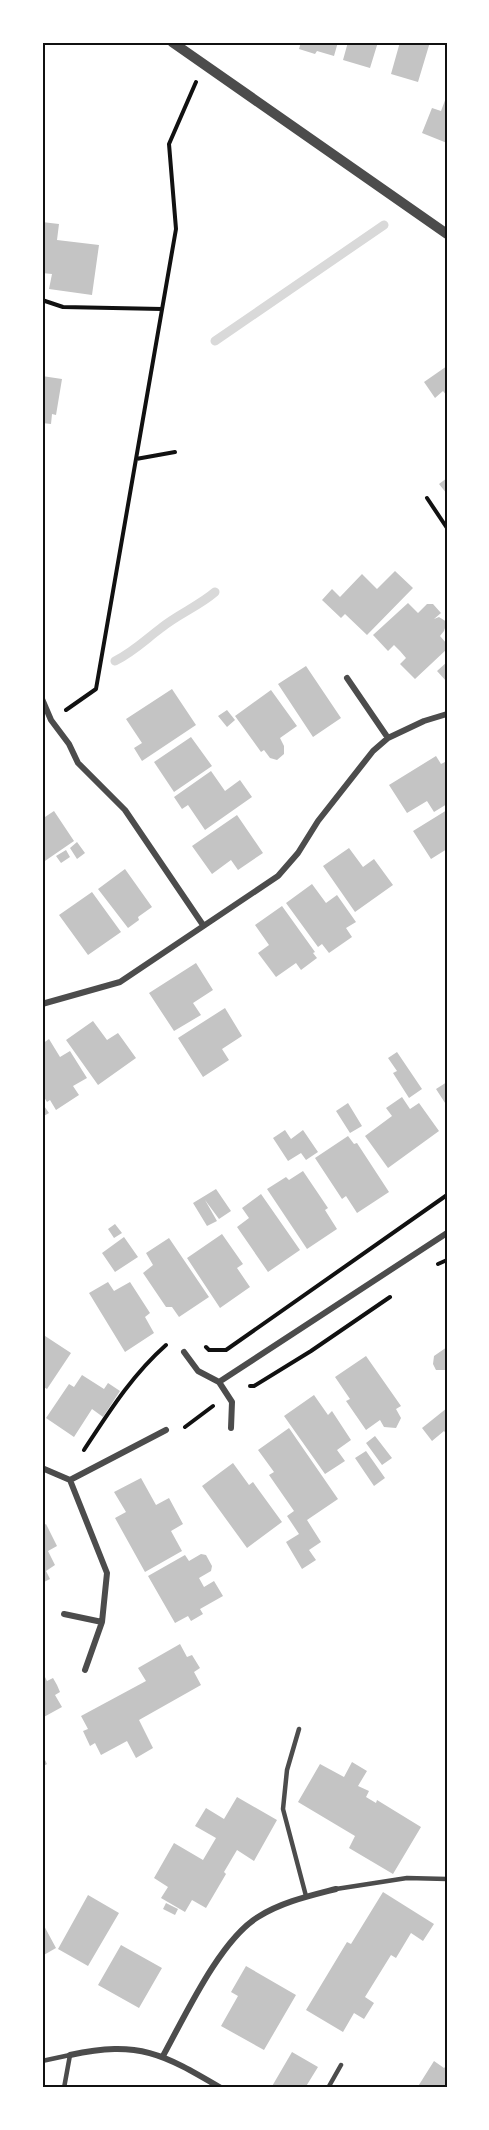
<svg xmlns="http://www.w3.org/2000/svg" width="489" height="2130" font-family="'Nunito Sans',sans-serif">
  <rect width="100%" height="100%" fill="#fff"/>
  <g fill="none" stroke-linecap="round" stroke-linejoin="round">
    <!-- stream -->
    <path stroke="#d9d9d9" stroke-width="9" d="M215 341 384 225
      M115 661C133 652 145 640 161 628 178 614 199 606 215 592"/>
  </g>
  <!-- building -->
  <path fill="#c4c4c4" d="M301 42H338L334 56 317 51 315 54 299 49Z
    M348 42H378L370 68 343 60Z
    M400 42H430L418 82 391 74Z
    M447 95V143L422 133 432 108 441 111Z
    M42 222 59 224 57 240 99 245 92 295 49 289 52 274 42 273Z
    M447 366V396L443 391 435 398 424 382Z
    M42 376 62 379 56 415 52 414 51 424 42 423Z
    M447 478V494L439 484Z
    M395 571 413 588 367 635 345 614 341 618 322 600 332 589 340 597 362 574 377 589Z
    M408 603 418 613 427 604H433L441 613 434 619 439 617 447 622 444 631 440 636 447 644V649L415 679 400 664 406 658 400 651 394 645 388 651 373 635Z
    M447 662V682L437 671Z
    M306 666 341 718 313 737 278 684Z
    M172 689 196 725 142 761 134 748 142 743 126 719Z
    M271 690 297 726 280 738 284 746V754L277 760 270 758 264 750 261 752 235 716Z
    M227 710 235 720 227 727 218 716Z
    M191 737 212 766 174 792 154 762Z
    M436 756 441 764 447 761V804L434 812 427 801 407 813 389 785Z
    M211 771 225 791 240 780 252 797 205 830 188 805 182 809 174 797Z
    M447 810V849L431 859 413 831Z
    M54 811 74 841 42 863V819Z
    M237 815 263 853 238 870 231 860 212 874 192 846Z
    M77 842 85 853 77 859 70 848Z
    M349 848 363 867 374 859 393 885 355 912 323 866Z
    M66 850 70 857 61 863 56 856Z
    M125 869 152 907 138 917 139 920 128 928 98 889Z
    M312 884 326 903 337 895 356 922 346 928 352 937 329 953 322 944 318 947 286 903Z
    M92 892 121 932 88 955 59 915Z
    M282 906 315 952 313 953 317 958 301 970 296 963 276 977 258 953 269 945 255 925Z
    M196 963 213 990 193 1003 201 1015 174 1031 149 993Z
    M225 1008 242 1036 222 1049 229 1060 203 1077 178 1038Z
    M93 1021 107 1040 118 1033 136 1058 98 1085 66 1040Z
    M49 1039 60 1057 70 1051 87 1078 73 1086 79 1095 56 1110 50 1100 47 1102 42 1094V1044Z
    M397 1052 422 1089 409 1098 393 1073 397 1071 388 1058Z
    M447 1082V1106L436 1089Z
    M402 1097 410 1109 419 1103 439 1131 388 1168 365 1136 392 1116 386 1108Z
    M42 1103 49 1113 42 1117Z
    M348 1103 362 1126 350 1133 336 1111Z
    M285 1130 291 1139 303 1130 318 1152 306 1160 301 1153 288 1161 273 1138Z
    M348 1136 354 1144 357 1143 389 1192 357 1213 346 1196 342 1199 315 1158Z
    M303 1171 328 1208 325 1210 337 1229 307 1249 267 1189 286 1177 289 1180Z
    M216 1189 231 1211 219 1219 205 1200 217 1221 207 1226 193 1203Z
    M261 1194 300 1250 268 1272 237 1227 249 1218 242 1208Z
    M115 1224 122 1233 114 1238 108 1229Z
    M222 1234 243 1264 237 1268 250 1287 220 1308 187 1258Z
    M124 1237 138 1257 115 1272 102 1253Z
    M169 1238 209 1297 179 1317 172 1307H166L143 1273 153 1265 146 1253Z
    M108 1282 114 1291 130 1282 150 1313 145 1317 154 1333 125 1352 89 1293Z
    M42 1334 71 1353 47 1389 42 1386Z
    M447 1347V1370H436L433 1364 434 1356Z
    M366 1356 401 1406 396 1409 401 1418 396 1428 384 1427 380 1420 366 1430 346 1401 350 1399 335 1377Z
    M82 1375 104 1389 108 1383 120 1391 103 1417 92 1409 74 1437 46 1418 69 1384 74 1387Z
    M314 1395 328 1415 332 1411 351 1440 337 1450 345 1461 325 1474 284 1416Z
    M447 1408V1435L444 1431 432 1441 422 1428Z
    M289 1428 338 1499 307 1520 321 1542 309 1550 316 1560 302 1569 286 1542 299 1534 287 1516 294 1511 269 1475 274 1472 258 1450Z
    M375 1436 392 1458 382 1465 366 1443Z
    M366 1451 385 1478 374 1486 355 1458Z
    M233 1463 249 1485 253 1482 282 1522 247 1548 202 1486Z
    M141 1478 156 1505 169 1498 183 1524 171 1531 182 1551 145 1572 115 1518 126 1512 114 1492Z
    M46 1524 57 1546 48 1551 55 1565 46 1571 50 1579 42 1583V1526Z
    M201 1554 206 1555 212 1566 211 1571 199 1578 204 1587 214 1581 223 1596 200 1609 203 1614 191 1621 188 1616 175 1623 148 1576 185 1555 189 1561Z
    M180 1644 187 1657 192 1655 200 1668 194 1672 201 1685 139 1720 153 1748 136 1758 127 1741 101 1755 95 1743 90 1746 83 1731 88 1729 81 1716 146 1681 138 1668Z
    M42 1671 47 1681 53 1678 57 1685 60 1692 55 1695 62 1707 42 1718Z
    M42 1754 47 1764 42 1767Z
    M352 1762 367 1771 358 1786 369 1791 366 1797 376 1803 377 1800 421 1827 393 1874 349 1848 355 1836 298 1802 320 1764 344 1777Z
    M237 1797 277 1820 254 1861 237 1850 224 1872 226 1874 206 1908 192 1900 185 1912 161 1898 168 1887 154 1878 174 1843 203 1860 216 1838 195 1826 206 1808 224 1819Z
    M383 1892 434 1924 423 1941 411 1933 396 1958 391 1955 365 1997 374 2003 364 2019 354 2013 343 2032 306 2010 347 1942 351 1944Z
    M88 1895 119 1913 88 1966 58 1949Z
    M166 1903 178 1909 175 1915 163 1909Z
    M42 1922 56 1948 42 1956Z
    M121 1945 162 1968 139 2008 98 1985Z
    M246 1966 296 1995 264 2050 221 2026 238 1996 231 1992Z
    M292 2052 318 2067 305 2088H271Z
    M434 2061 444 2068 447 2065V2088H417Z"/>
  <g fill="none" stroke-linecap="round" stroke-linejoin="round">
    <!-- path -->
    <path stroke="#111" stroke-width="4" d="M42 300 63 307 162 309
      M136 459 175 452
      M427 498 447 528
      M66 710 96 689 176 229 169 144 196 82
      M438 1264 447 1260
      M206 1347 209 1350H226L447 1195
      M250 1386H254L311 1351 390 1297
      M185 1427 213 1406
      M84 1450C109 1412 132 1375 166 1345"/>
    <!-- service -->
    <path stroke="#4c4c4c" stroke-width="4.5" d="M299 1729 287 1770 283 1809 306 1896
      M336 1889 407 1878 447 1879
      M42 2061 70 2055 64 2088
      M328 2088 341 2065"/>
    <!-- minor -->
    <path stroke="#4c4c4c" stroke-width="6" d="M347 678 388 738
      M42 699 51 720 69 744 78 763 125 810 203 925
      M42 1004 120 982 278 876 298 853 318 821 373 751 388 738 424 721 447 714
      M184 1352 198 1371 219 1382 232 1402 231 1428
      M219 1382 447 1233
      M42 1468 70 1480 166 1430
      M70 1480 107 1573 102 1622 85 1670
      M64 1614 102 1622
      M70 2055C139 2040 163 2054 221 2088
      M163 2056C185 2016 220 1940 258 1917 282 1902 309 1896 336 1889"/>
    <!-- tertiary -->
    <path stroke="#4c4c4c" stroke-width="10" d="M172 42 447 234"/>
  </g>
  <!-- border -->
  <rect width="489" height="2130" fill="none" stroke="#ffffff" stroke-width="87"/>
  <rect x="44" y="44" width="402" height="2042" fill="none" stroke="#111" stroke-width="2"/>
</svg>
